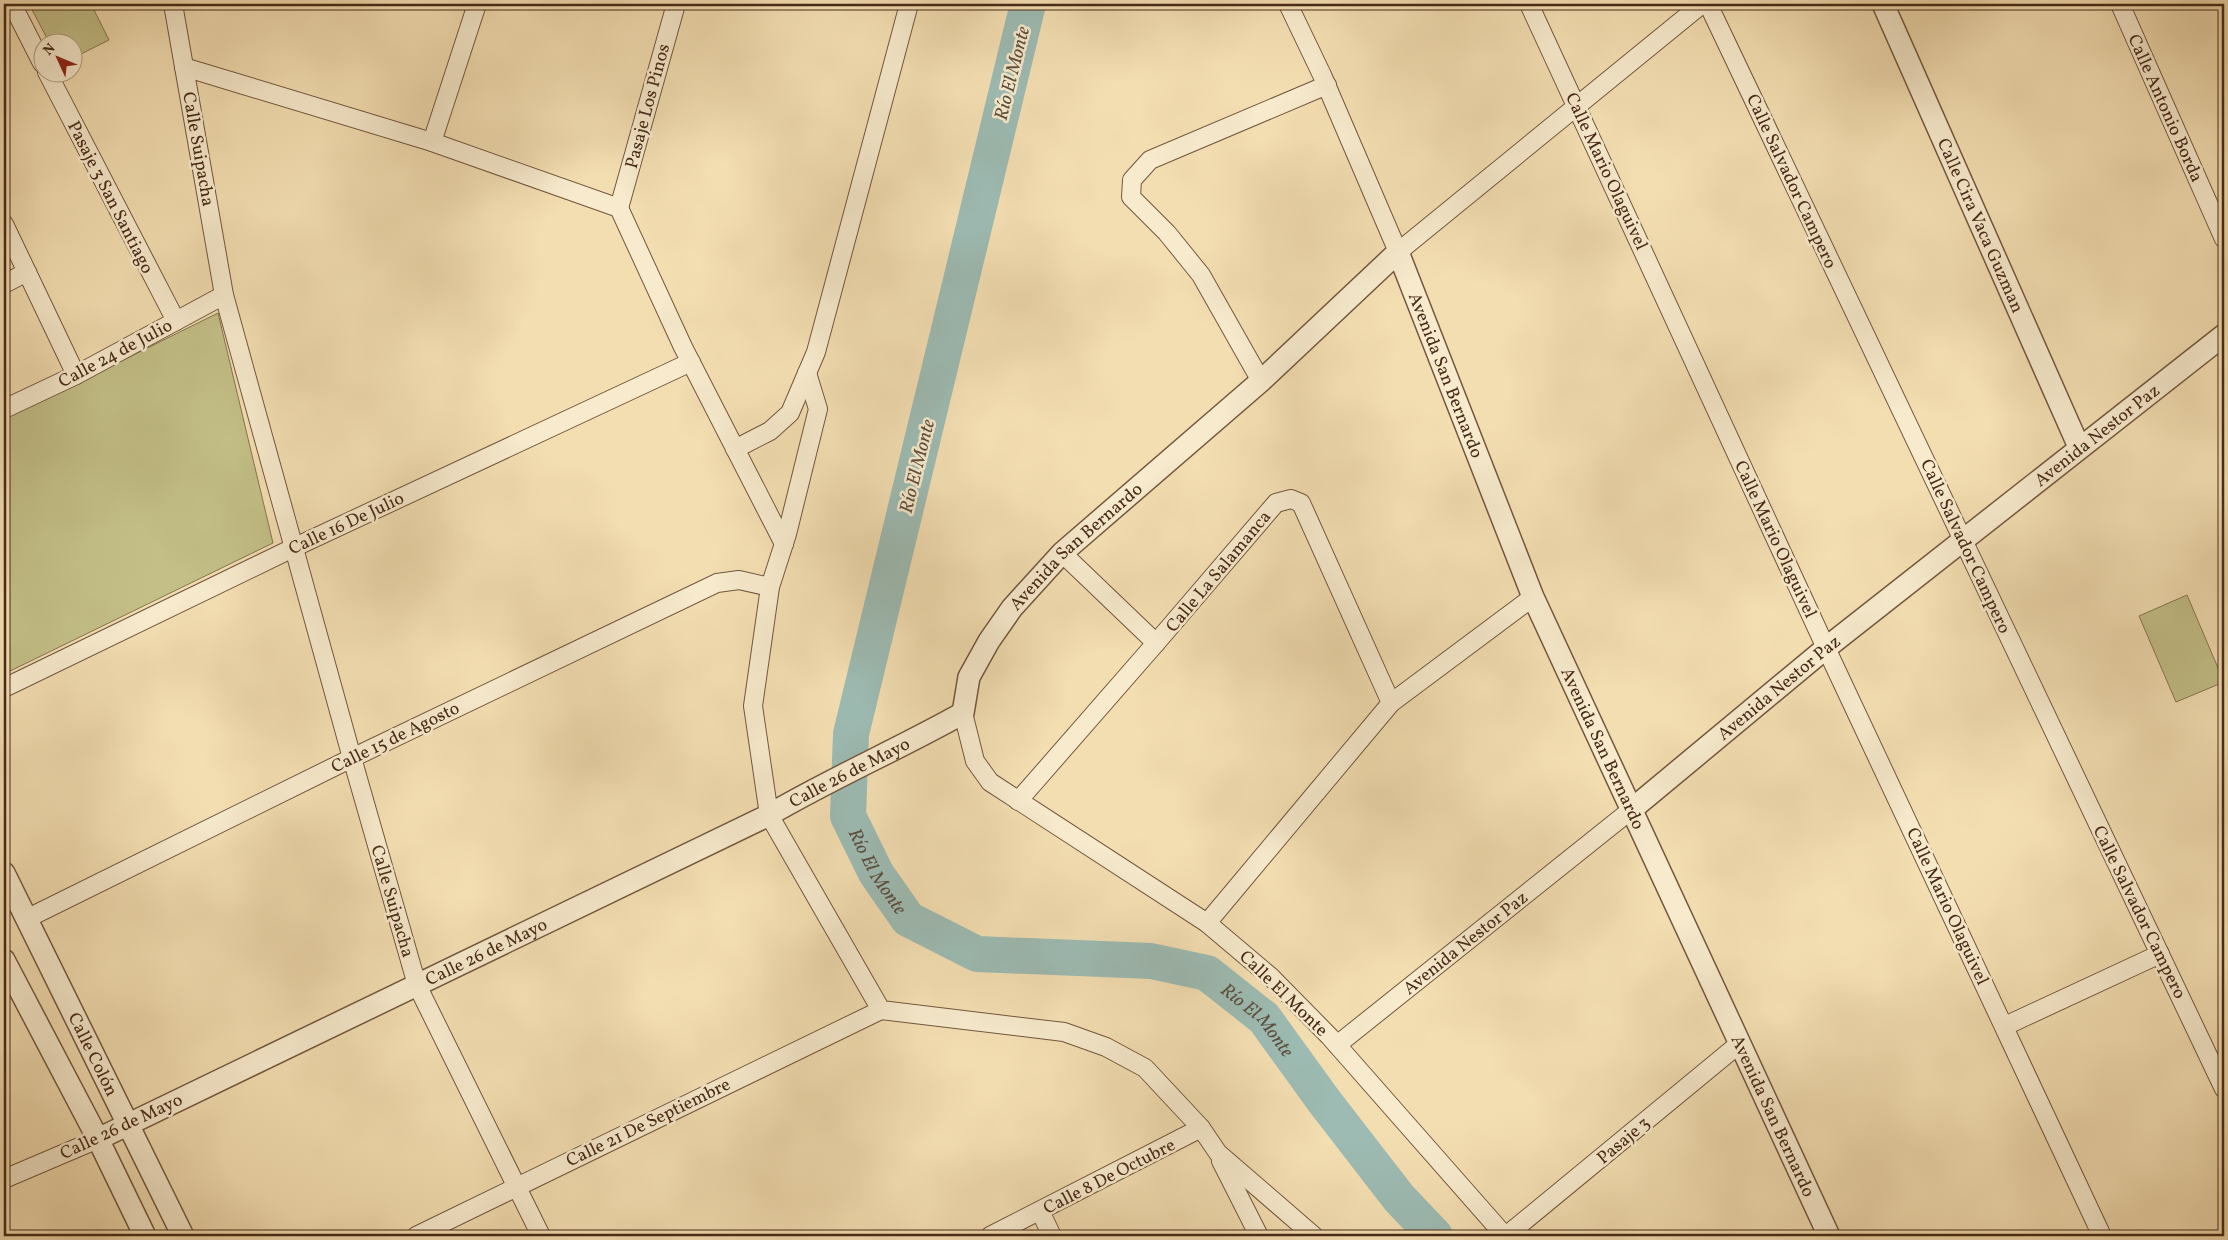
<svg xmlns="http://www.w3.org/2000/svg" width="2228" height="1240" font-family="Vollkorn,serif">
  <rect width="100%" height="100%" fill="#f3deb2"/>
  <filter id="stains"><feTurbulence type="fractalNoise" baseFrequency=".004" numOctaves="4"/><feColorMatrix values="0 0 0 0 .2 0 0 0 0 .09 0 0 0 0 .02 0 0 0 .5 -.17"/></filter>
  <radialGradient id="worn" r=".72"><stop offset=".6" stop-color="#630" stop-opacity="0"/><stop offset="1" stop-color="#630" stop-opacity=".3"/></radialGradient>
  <!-- green -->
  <path fill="#c3bf87" stroke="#867450" d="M29 4H91L109 40 73 58 72 42H49Z
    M218 313 273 543 4 674V419Z
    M2187 595 2224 682 2176 702 2139 616Z"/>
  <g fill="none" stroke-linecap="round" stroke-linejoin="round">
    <!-- river -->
    <path stroke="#9dbbb3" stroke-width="36" id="s1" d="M1028 4 851 734 848 816 876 873 908 919 977 954 1151 961 1207 973 1264 1018 1324 1101 1399 1198 1435 1236"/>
    <!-- minor casing -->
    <g stroke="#73573e" stroke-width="20">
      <g id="minor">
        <path d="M12 4 42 63"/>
        <path d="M173 4 224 295 352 758 417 985 541 1236"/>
        <path d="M1288 4 1322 75 1398 252 1702 4"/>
        <path d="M1529 4 1826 648 2102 1236"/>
        <path d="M1708 4 2224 1089"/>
        <path d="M2120 4 2224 239"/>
        <path d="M184 67 432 142 619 208 683 347 784 544"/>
        <path d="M47 72 176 321"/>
        <path d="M432 142 477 4"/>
        <path d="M619 208 676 4"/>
        <path d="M4 224 76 375"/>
        <path d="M4 284 27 272"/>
        <path d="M807 373 818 409 787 534 770 587 753 706 769 815 881 1010 1064 1032 1106 1047 1145 1068 1201 1128 1218 1153 1314 1236"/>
        <path d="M1261 381 1201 275 1167 233 1131 197 1132 180 1150 160 1327 85"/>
        <path d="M4 409 76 375 224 295"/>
        <path d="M735 449 770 431 790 413 816 352 909 4"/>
        <path d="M1062 553 1156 643"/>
        <path d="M4 688 293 548 691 362"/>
        <path d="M963 713 975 761 990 782 1207 923 1271 977 1330 1037 1505 1236"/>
        <path d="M1018 801 1156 643 1276 503 1291 499 1301 503 1391 703"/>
        <path d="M26 919 352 758 717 583 739 580 770 587"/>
        <path d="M1207 923 1391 703 1533 597"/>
        <path d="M2005 1026 2160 954"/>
        <path id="s2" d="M1337 1045 1631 810"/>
        <path d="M1221 1161 1259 1236"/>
        <path d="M4 1179 98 1139"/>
        <path d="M1040 1211 1052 1236"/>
        <path d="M416 1236 881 1010"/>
        <path d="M990 1236 1201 1128"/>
        <path d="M1506 1236 1739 1044"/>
      </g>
    </g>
    <!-- tertiary casing -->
    <g stroke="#73573e" stroke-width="24">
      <g id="tertiary">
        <path id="s3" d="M1883 4 2079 447"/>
        <path id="s4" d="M1631 810 1826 648 2224 335"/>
        <path id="s5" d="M4 873 183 1236"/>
        <path d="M4 960 98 1139 145 1236"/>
        <path id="s6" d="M98 1139 769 815C832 778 899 749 963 713L969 677 989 641 1012 608 1062 553 1261 381 1398 252 1533 597 1829 1236"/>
      </g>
    </g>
    <!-- minor -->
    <use href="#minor" stroke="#f7eacd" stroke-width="18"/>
    <!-- tertiary -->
    <use href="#tertiary" stroke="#f7eacd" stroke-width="21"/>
  </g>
  <g text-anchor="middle" stroke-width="5" stroke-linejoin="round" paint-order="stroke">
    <!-- street labels -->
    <g font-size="18" fill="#482a18" stroke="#f7eacd">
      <text transform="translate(647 106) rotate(-75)" y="6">Pasaje Los Pinos</text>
      <text transform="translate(2166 108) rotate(66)" y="6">Calle Antonio Borda</text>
      <text transform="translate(199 149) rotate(80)" y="6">Calle Suipacha</text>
      <text transform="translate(1607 171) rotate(65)" y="6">Calle Mario Olaguivel</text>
      <text transform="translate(1792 181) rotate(65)" y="6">Calle Salvador Campero</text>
      <text transform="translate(111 197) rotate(63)" y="6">Pasaje 3 San Santiago</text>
      <text dy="6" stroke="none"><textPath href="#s3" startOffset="242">Calle Cira Vaca Guzman</textPath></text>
      <text transform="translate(115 353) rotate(-28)" y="6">Calle 24 de Julio</text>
      <text dy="6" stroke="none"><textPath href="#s6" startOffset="1740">Avenida San Bernardo</textPath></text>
      <text dy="6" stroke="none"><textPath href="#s4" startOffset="598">Avenida Nestor Paz</textPath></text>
      <text transform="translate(346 523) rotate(-25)" y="6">Calle 16 De Julio</text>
      <text transform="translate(1776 539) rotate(65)" y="6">Calle Mario Olaguivel</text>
      <text transform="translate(1966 546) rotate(65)" y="6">Calle Salvador Campero</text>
      <text dy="6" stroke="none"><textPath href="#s6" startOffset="1171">Avenida San Bernardo</textPath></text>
      <text transform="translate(1218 571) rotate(-50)" y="6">Calle La Salamanca</text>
      <text dy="6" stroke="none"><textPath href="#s4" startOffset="192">Avenida Nestor Paz</textPath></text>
      <text transform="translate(395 737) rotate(-26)" y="6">Calle 15 de Agosto</text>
      <text dy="6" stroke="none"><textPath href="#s6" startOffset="2145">Avenida San Bernardo</textPath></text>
      <text dy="6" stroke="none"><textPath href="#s6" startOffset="836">Calle 26 de Mayo</textPath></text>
      <text transform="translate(393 901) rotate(74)" y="6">Calle Suipacha</text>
      <text transform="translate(1948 906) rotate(65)" y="6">Calle Mario Olaguivel</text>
      <text transform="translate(2140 912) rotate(64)" y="6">Calle Salvador Campero</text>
      <text dy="6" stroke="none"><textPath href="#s2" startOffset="164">Avenida Nestor Paz</textPath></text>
      <text dy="6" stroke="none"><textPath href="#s6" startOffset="431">Calle 26 de Mayo</textPath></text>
      <text transform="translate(1284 993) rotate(44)" y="6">Calle El Monte</text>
      <text dy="6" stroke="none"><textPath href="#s5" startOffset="202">Calle Colón</textPath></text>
      <text dy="6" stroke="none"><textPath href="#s6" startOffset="2550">Avenida San Bernardo</textPath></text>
      <text transform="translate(648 1122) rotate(-26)" y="6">Calle 21 De Septiembre</text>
      <text transform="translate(121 1126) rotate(-25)" y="6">Calle 26 de Mayo</text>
      <text transform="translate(1623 1140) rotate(-40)" y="6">Pasaje 3</text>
      <text transform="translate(1109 1176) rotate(-27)" y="6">Calle 8 De Octubre</text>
    </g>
    <!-- water labels -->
    <g font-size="19" font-style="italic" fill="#5d4e3f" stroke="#f7eacd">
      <text transform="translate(1011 73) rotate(-76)" y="7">Río El Monte</text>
      <text transform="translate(916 466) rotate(-76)" y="7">Río El Monte</text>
      <text dy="7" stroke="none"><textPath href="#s1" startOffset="896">Río El Monte</textPath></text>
      <text dy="7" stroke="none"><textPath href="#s1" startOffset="1331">Río El Monte</textPath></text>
    </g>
  </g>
  <!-- margin -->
  <rect width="2228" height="1240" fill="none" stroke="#f3deb2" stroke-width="20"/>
  <rect x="5" y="5" width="2218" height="1230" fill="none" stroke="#482a18" stroke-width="2.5"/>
  <rect x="10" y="10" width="2208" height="1220" fill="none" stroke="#482a18"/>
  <!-- north arrow -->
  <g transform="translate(58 58) rotate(314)"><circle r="24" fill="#f7eacd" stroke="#b19d85"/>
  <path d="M0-4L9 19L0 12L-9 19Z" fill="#8f2418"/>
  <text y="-8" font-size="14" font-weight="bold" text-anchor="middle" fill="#482a18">N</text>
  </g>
  <rect width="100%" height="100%" filter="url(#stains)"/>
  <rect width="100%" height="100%" fill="url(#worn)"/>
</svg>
